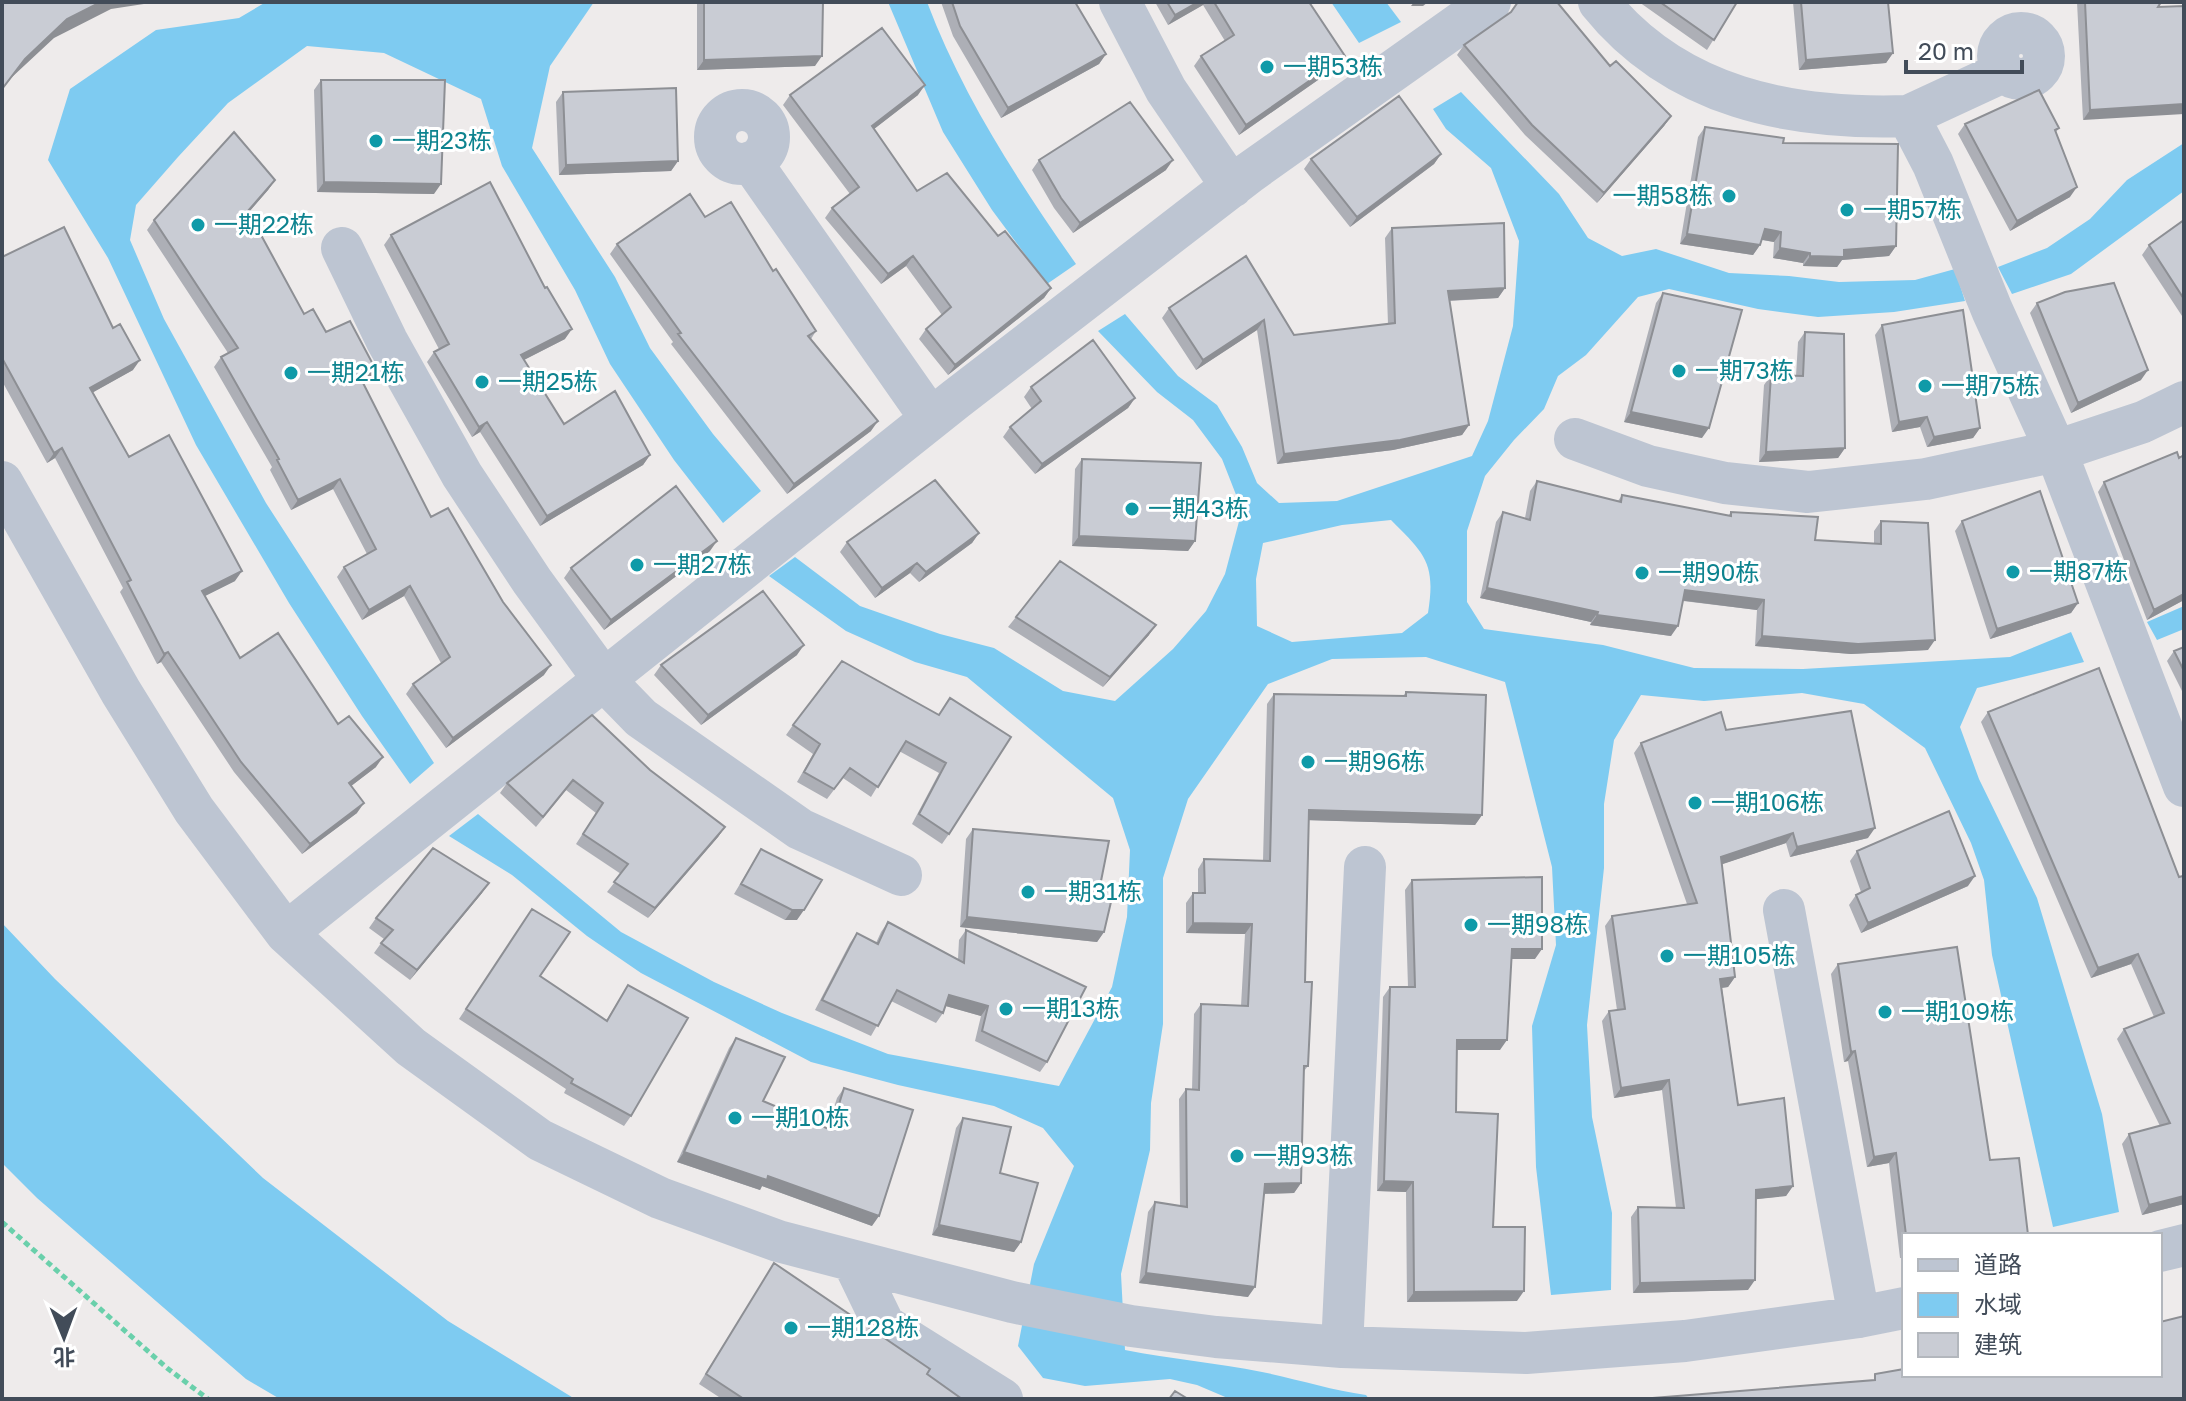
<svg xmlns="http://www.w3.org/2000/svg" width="2186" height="1401" font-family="'Golos Text','Noto Sans SC',sans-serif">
  <rect width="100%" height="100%" fill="#eeebeb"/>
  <!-- water -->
  <path fill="#7ecbf1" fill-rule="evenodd" d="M266 2H594L550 66 532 148 615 277 650 348 713 434 761 491 723 523 674 460 610 364 575 290 502 166 481 99 384 53 307 46 228 103 178 157 136 205 130 240 164 319 266 503 434 763 410 784 362 716 289 603 196 445 108 258 48 160 70 89 156 30 239 18Z
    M888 2H927C963 97 1018 181 1076 264L1047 284 992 210 943 132Z
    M1331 2H1386L1401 22 1359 43Z
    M1461 92 1559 194 1588 238 1622 256 1656 249 1729 273 1789 276 1839 282 1915 280 1955 269 1965 301 1894 312 1818 317 1758 309 1669 289 1638 297 1586 355 1558 376 1544 409 1514 440 1485 476 1467 531V602L1484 629 1603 645 1694 668 1803 669 2010 657 2071 632 2084 662 1977 688 1960 727 1979 779 2037 898 2102 1114 2119 1212 2053 1227 1992 955 1984 880 1971 843 1925 748 1864 704 1802 693 1704 701 1641 695 1614 740 1604 804V868L1587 1025 1592 1117 1612 1213 1611 1290 1551 1295 1536 1167 1532 1026 1556 945 1552 867 1505 682 1426 657 1332 659 1268 684 1188 799 1163 878V1024L1151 1103 1150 1150 1121 1274 1125 1350C1171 1359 1217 1363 1262 1372 1297 1379 1331 1390 1366 1395L1369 1399H1230L1197 1385 1170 1379 1085 1386 1043 1378 1018 1346 1034 1264 1074 1166 1043 1128 994 1106 898 1085 811 1062 641 973 587 936 512 875 449 836 478 814 621 932 714 982 782 1013 888 1054 1059 1086 1112 987 1127 917 1130 850 1113 798 967 677 915 662 846 631 769 576 795 557 860 606 940 634 994 648 1063 691 1115 701 1173 649 1206 611 1225 574 1242 510 1222 459 1193 420 1157 392 1098 331 1125 314 1178 376 1217 405 1242 447 1257 483 1279 503 1337 501 1472 456 1488 421 1513 326 1519 241 1491 168 1446 129 1433 109ZM1391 520C1425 554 1436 563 1428 613L1402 633 1292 642 1257 626 1256 579 1263 543 1342 525Z
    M2184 143V191L2071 274 2012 294 1998 267 2047 248 2090 219 2127 180Z
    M2184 606V629L2157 640 2147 622Z
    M2 923 55 979 263 1178 448 1321 575 1399H280L246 1379 37 1198 2 1163Z"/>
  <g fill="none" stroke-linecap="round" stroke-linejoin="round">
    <!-- path -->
    <path stroke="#6ad0ab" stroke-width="5" stroke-dasharray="6 4" stroke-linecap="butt" d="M2 1222 167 1368 208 1399"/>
    <!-- street -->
    <path stroke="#bdc5d2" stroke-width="42" d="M1120 2 1166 90 1232 187
      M1599 2C1676 98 1791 120 1908 116L1933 164 1992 310 2056 451 2184 786
      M1998 56a23 23 0 1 1 46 0a23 23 0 1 1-46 0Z
      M715 137a27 27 0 1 1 54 0a27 27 0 1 1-54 0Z
      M1908 116 2003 72
      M751 162 931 419
      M342 248 387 341 462 475 532 581 604 680 641 718 800 829 901 875
      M1575 439 1648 466 1725 483 1808 492 1926 479 2056 451 2143 422 2184 402
      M2 482 121 692 194 810 286 933 411 1047 540 1140 660 1198 778 1241 1012 1302 1131 1326 1216 1337 1342 1347 1526 1353 1685 1341 1859 1317 1904 1308
      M1784 910 1859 1317
      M286 933 956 399 1249 173 1490 2
      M2160 1251 2184 1245
      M853 1261 884 1325 1002 1399
      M1342 1347 1365 867"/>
  </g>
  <!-- wall -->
  <path fill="#adafb6" d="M697 2H823L815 66 697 70Z
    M941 2H1075L1106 54 1099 64 1001 118 953 36Z
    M1155 2H1309L1345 56 1338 66 1239 135 1194 66 1201 56 1225 41 1203 5 1168 25Z
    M1639 2H1737L1707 50Z
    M1793 2H1888L1893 53 1886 63 1799 70Z
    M2077 2H2161L2158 7 2184 6 2083 120Z
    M1464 45 1610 66 1671 116 1664 126 1597 203 1525 135 1457 55Z
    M321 80 434 194 317 192 314 90Z
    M563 92 678 161 671 171 559 175 556 102Z
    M790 95H918L874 129 917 191 998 236 1051 288 1044 298 948 375 919 339 926 329 942 315 906 266 881 284 825 218 832 208 850 194 783 105Z
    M1965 124 2059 128 2056 132 2070 197 2010 231 1958 134Z
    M1705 127 1783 143 1896 246 1889 256 1842 260 1837 267 1803 266V263L1773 258 1774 242 1762 240 1760 245 1753 255 1680 244 1698 137Z
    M1441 154 1434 164 1350 227 1304 169 1311 159Z
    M1039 160 1166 170 1073 233 1054 208 1032 170Z
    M275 180 268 190 249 212 304 314 376 370 369 380 363 383 431 517 544 675 446 748 406 694 413 684 441 663 404 596 362 620 337 577 344 567 367 554 333 489 291 510 270 470 272 467 214 367 221 357 228 353 147 230 154 220Z
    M705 217 773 271 816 331 811 339 871 431 787 494 671 344 673 342 610 254 617 244Z
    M2184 220V319L2142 255 2149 245Z
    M1392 228 1505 288 1498 298 1449 301 1469 425 1462 435 1393 450 1277 464 1257 330 1196 370 1162 318 1169 308 1246 256 1294 335 1388 324 1385 238Z
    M391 235 565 339 524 360 564 424 650 455 643 465 540 526 480 432 472 437 427 362 434 352 439 349 384 245Z
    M2 257 133 370 93 392 129 457 235 581 205 596 240 658 338 724 376 767 351 786 357 813 302 854 234 772 161 662 157 664 120 592 123 588 55 458 47 463 2 381Z
    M1663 293 1702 438 1624 422 1656 303Z
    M2037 303 2141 380 2071 413 2030 313Z
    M1882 325 1980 428 1973 438 1927 447 1920 427 1892 432 1875 335Z
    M1805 332 1845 448 1838 458 1759 462 1764 385 1771 375 1796 376 1798 342Z
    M1031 387 1135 398 1128 408 1035 474 1003 437 1010 427 1032 409 1024 397Z
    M2184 455V600L2147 620 2098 492 2104 482Z
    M1082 459 1195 541 1188 551 1072 546 1075 469Z
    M1537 481 1618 501 1622 495 1728 516 1731 512 1815 540 1874 544V531L1881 521 1928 650 1851 654 1755 646 1757 610 1683 601 1671 636 1590 625 1591 622 1480 598 1496 522 1503 512 1525 518 1530 491Z
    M1962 521 2078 603 2071 613 1990 639 1955 531Z
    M979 533 972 543 919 582 910 573 875 598 840 552 847 542Z
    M710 551 604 630 564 578 571 568Z
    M1016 617 1149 635 1103 687 1008 627Z
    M2184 647V695L2167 661 2174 651Z
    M797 655 701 725 654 675 661 665Z
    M1406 692 1482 815 1475 825 1309 820 1305 982 1308 1066 1304 1071 1301 1183 1294 1193 1264 1194 1248 1297 1139 1283 1148 1212 1155 1202 1180 1206 1179 1099 1186 1089 1192 1090 1194 1014 1201 1004 1241 1006 1245 934 1186 933V903L1193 893H1198V869L1204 859 1263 861 1267 704 1274 694 1403 696Z
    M950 698 949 834 942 844 912 824 939 773 899 751 871 797 843 778 827 799 797 782 813 754 786 735 793 725 939 715Z
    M1988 712 2179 877 2184 878V1204L2142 1215 2122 1144 2129 1134 2160 1126 2117 1039 2124 1029 2154 1017 2131 964 2091 978 1981 722Z
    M1726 730 1868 838 1790 857 1786 843 1722 864 1735 977 1728 987 1722 988 1738 1105 1793 1186 1786 1196 1756 1199 1748 1290 1633 1293 1631 1217 1638 1207 1676 1208 1662 1090 1614 1098 1602 1021 1609 1011 1617 1010 1605 926 1612 916 1687 904 1634 753 1641 743Z
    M650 770 725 827 718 837 648 918 607 892 621 874 576 844 596 813 566 790 536 827 500 793 507 783Z
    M973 829 1100 886 1104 932 1097 942 960 927 966 839Z
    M761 849 797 920H785L734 894Z
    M1857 851 1968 886 1861 933 1849 905 1856 895 1861 892 1850 861Z
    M1412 880 1535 959H1512L1500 1050H1457L1456 1112 1517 1301 1407 1302 1406 1192 1377 1191 1383 997 1390 987H1408L1405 890Z
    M482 893 410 980 374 953 384 939 369 928 376 918Z
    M532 909 540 976 606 1021 628 985 631 1116 624 1126 564 1093 566 1089 459 1019Z
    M888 922 958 959 959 940 966 930 1047 1062 1040 1072 975 1041 981 1016 946 1006 943 1013 936 1023 891 1001 871 1036 815 1010 850 943 857 933 876 943 881 932Z
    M1838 964 1990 1160 2028 1235H1904V1258H1900L1889 1163 1867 1167 1848 1061 1844 1062 1831 974Z
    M736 1038 763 1101 827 1129 837 1098 844 1088 872 1226 762 1186 760 1190 677 1162 729 1048Z
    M963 1118 1000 1173 1021 1242 1014 1252 932 1235 956 1128Z
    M774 1263 927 1374 962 1399H722L699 1384Z"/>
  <!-- shaded-wall -->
  <path fill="#8d8f94" d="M101 2H157L111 9 54 38 11 78 2 90 25 59 67 19Z
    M1198 2H1206L1203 5 1168 25 1175 15Z
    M1414 2H1428L1423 6H1411Z
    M1893 53 1886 63 1799 70 1806 60Z
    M1106 54 1099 64 1001 118 1008 108Z
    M822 56 815 66 697 70 704 60Z
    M1345 56 1338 66 1239 135 1246 125Z
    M925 85 918 95 865 136 872 126Z
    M2184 104V114L2083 120 2090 110Z
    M1671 116 1664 126 1597 203 1604 193Z
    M1441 154 1434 164 1350 227 1357 217Z
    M1173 160 1166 170 1073 233 1080 223Z
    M678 161 671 171 559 175 566 165Z
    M275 180 268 190 241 221 248 211Z
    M324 182 441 184 434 194 317 192Z
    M2077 187 2070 197 2010 231 2017 221Z
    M1765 229 1781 232 1774 242 1758 239Z
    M1687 234 1760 245 1753 255 1680 244Z
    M1896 246 1889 256 1842 260 1837 267 1803 266 1810 256 1844 250Z
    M1780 248 1810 253 1803 263 1773 258Z
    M913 256 906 266 881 284 888 274Z
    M1051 288 1044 298 948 375 955 365Z
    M1505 288 1498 298 1441 301 1448 291Z
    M1264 320 1257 330 1196 370 1203 360Z
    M572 329 565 339 514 365 521 355Z
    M140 360 133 370 83 398 90 388Z
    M376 370 369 380 353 387 360 377Z
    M2148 370 2141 380 2071 413 2078 403Z
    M1135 398 1128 408 1035 474 1042 464Z
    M1631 412 1709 428 1702 438 1624 422Z
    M1927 417 1920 427 1892 432 1899 422Z
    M878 421 871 431 787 494 794 484Z
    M487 422 480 432 472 437 479 427Z
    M1469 425 1462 435 1393 450 1277 464 1284 454Z
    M1980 428 1973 438 1927 447 1934 437Z
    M62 448 55 458 47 463 54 453Z
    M1845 448 1838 458 1759 462 1766 452Z
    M650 455 643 465 540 526 547 516Z
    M340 479 333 489 291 510 298 500Z
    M979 533 972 543 919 582 926 572Z
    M1079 536 1195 541 1188 551 1072 546Z
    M717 541 710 551 604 630 611 620Z
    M917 563 910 573 875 598 882 588Z
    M242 571 235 581 195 601 202 591Z
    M410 586 404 596 362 620 369 610Z
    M1487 588 1598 612 1591 622 1480 598Z
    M1685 590 1764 600 1757 610 1678 600Z
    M2184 594V600L2147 620 2154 610Z
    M2078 603 2071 613 1990 639 1997 629Z
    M1597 615 1678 626 1671 636 1590 625Z
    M1156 625 1149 635 1103 687 1110 677Z
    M1762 636 1935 640 1928 650 1851 654 1755 646Z
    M804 645 797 655 701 725 708 715Z
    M168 652 161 662 157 664 164 654Z
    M551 665 544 675 446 748 453 738Z
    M383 757 376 767 342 793 349 783Z
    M364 803 357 813 302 854 310 844Z
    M1309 810 1482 815 1475 825 1302 820Z
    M725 827 718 837 648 918 655 908Z
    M1875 828 1868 838 1790 857 1797 847Z
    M1793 833 1786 843 1714 867 1721 857Z
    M1975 876 1968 886 1861 933 1868 923Z
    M489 883 482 893 410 980 417 970Z
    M792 910H804L797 920H785Z
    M967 917 1104 932 1097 942 960 927Z
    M1193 923 1252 924 1245 934 1186 933Z
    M1512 949H1542L1535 959H1505Z
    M2138 954 2131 964 2091 978 2098 968Z
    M1735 977 1728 987 1713 989 1720 979Z
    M949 995 988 1006 981 1016 942 1005Z
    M1457 1040H1507L1500 1050H1450Z
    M1855 1051 1848 1061 1844 1062 1851 1052Z
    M1669 1080 1662 1090 1614 1098 1621 1088Z
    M684 1152 768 1176 879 1216 872 1226 762 1186 760 1190 677 1162Z
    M1896 1153 1889 1163 1867 1167 1874 1157Z
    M1384 1181 1413 1182 1406 1192 1377 1191Z
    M1301 1183 1294 1193 1258 1194 1265 1184Z
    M1793 1186 1786 1196 1749 1200 1756 1190Z
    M2184 1196V1204L2142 1215 2149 1205Z
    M939 1225 1021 1242 1014 1252 932 1235Z
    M1146 1273 1255 1287 1248 1297 1139 1283Z
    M1755 1280 1748 1290 1633 1293 1640 1283Z
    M1524 1291 1517 1301 1407 1302 1414 1292Z"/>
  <!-- building -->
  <path fill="#c9ccd4" stroke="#8d8f94" stroke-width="2" d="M2 2H101L67 19 25 59 2 89Z
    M704 2H823L822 56 704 60Z
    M952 2H1075L1106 54 1008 108 960 26Z
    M1167 2H1198L1175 15Z
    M1214 2H1309L1345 56 1246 125 1201 56 1234 35Z
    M1518 2H1557L1610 66 1616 61 1671 116 1604 193 1532 125 1464 45 1511 12Z
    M1660 2H1737L1714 40Z
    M1801 2H1888L1893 53 1806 60Z
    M2085 2H2161L2158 7 2184 6V104L2090 110Z
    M882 28 925 85 872 126 917 191 947 173 998 236 1005 231 1051 288 955 365 926 329 951 307 913 256 888 274 832 208 859 187 790 95Z
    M321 80H445L441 184 324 182Z
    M676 88 678 161 566 165 563 92Z
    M2039 90 2059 128 2055 130 2077 187 2017 221 1965 124Z
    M1399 96 1441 154 1357 217 1311 159Z
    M1130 102 1173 160 1080 223 1061 198 1039 160Z
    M1705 127 1784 138 1783 143 1898 144 1896 246 1844 250V257L1810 256V253L1780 248 1781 232 1765 229 1760 245 1687 234Z
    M234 132 275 180 248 211 304 314 313 309 326 332 350 321 376 370 360 377 431 517 448 508 503 602 551 665 453 738 413 684 450 657 410 586 369 610 344 567 376 549 340 479 298 500 277 460 279 459 221 357 238 348 154 220Z
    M490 182 545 288 547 287 572 329 521 355 564 424 615 391 650 455 547 516 487 422 479 427 434 352 449 344 391 235Z
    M690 194 705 217 731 202 773 271 776 269 816 331 808 336 878 421 794 484 678 334 681 333 617 244Z
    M2184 220V299L2149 245Z
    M1504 223 1505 288 1448 291 1469 425 1400 440 1284 454 1264 320 1203 360 1169 308 1246 256 1294 335 1395 323 1392 228Z
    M64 227 113 328 120 324 140 360 90 388 129 457 169 435 242 571 202 591 240 658 278 633 338 724 349 716 383 757 349 783 364 803 310 844 241 762 168 652 164 654 127 582 131 580 62 448 54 453 2 358V257Z
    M2114 283 2148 370 2078 403 2037 303 2065 292Z
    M1663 293 1742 310 1709 428 1631 412Z
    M1963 310 1980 428 1934 437 1927 417 1899 422 1882 325Z
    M1805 332 1844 334 1845 448 1766 452 1771 375 1803 376Z
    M1093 340 1135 398 1042 464 1010 427 1041 401 1031 387Z
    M2177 452 2179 458 2184 455V594L2154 610 2104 482Z
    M1082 459 1201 463 1195 541 1079 536Z
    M935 480 979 533 926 572 917 563 882 588 847 542Z
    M1537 481 1621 502 1622 495 1731 516V512L1818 517 1815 540 1881 544V521L1928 523 1935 640 1858 644 1762 636 1764 600 1685 590 1678 626 1597 615 1598 612 1487 588 1503 512 1530 520Z
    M676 486 717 541 611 620 571 568Z
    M2040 491 2078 603 1997 629 1962 521Z
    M1060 561 1156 625 1110 677 1016 617Z
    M763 591 804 645 708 715 661 665Z
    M2184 647V671L2174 651Z
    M842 661 939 715 950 698 1011 737 949 834 919 814 946 763 906 741 878 787 850 768 834 789 804 772 820 744 793 725Z
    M2099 668 2179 877 2183 876 2184 878V1196L2149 1205 2129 1134 2170 1123 2124 1029 2164 1013 2138 954 2098 968 1988 712Z
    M1406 692 1486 695 1482 815 1309 810 1305 982H1312L1308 1066H1304L1301 1183 1265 1184 1255 1287 1146 1273 1155 1202 1187 1207 1186 1089 1199 1090 1201 1004 1248 1006 1252 924 1193 923V893H1205L1204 859 1270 861 1274 694 1406 696Z
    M1851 711 1875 828 1797 847 1793 833 1721 857 1735 977 1720 979 1738 1105 1784 1098 1793 1186 1756 1190 1755 1280 1640 1283 1638 1207 1684 1208 1669 1080 1621 1088 1609 1011 1625 1009 1612 916 1697 903 1641 743 1721 712 1726 730Z
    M592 715 650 770 725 827 655 908 614 882 628 864 583 834 603 803 573 780 543 817 507 783Z
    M1949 811 1975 876 1868 923 1856 895 1870 888 1857 851Z
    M973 829 1109 841 1100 886 1114 889 1104 932 967 917Z
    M433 848 489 883 417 970 381 943 393 930 376 918Z
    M761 849 822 880 804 910H792L741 884Z
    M1542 877V949H1512L1507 1040H1457L1456 1112 1498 1114 1493 1227H1525L1524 1291 1414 1292 1413 1182 1384 1181 1390 987H1415L1412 880Z
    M532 909 570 932 540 976 607 1021 628 985 688 1018 631 1116 571 1083 573 1079 466 1009Z
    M888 922 964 963 966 930 1086 987 1047 1062 982 1031 988 1006 949 995 943 1013 897 990 878 1026 822 1000 857 933 878 944Z
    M1957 947 1990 1160 2019 1158 2028 1235H1906L1896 1153 1874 1157 1855 1051 1851 1052 1838 964Z
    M736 1038 785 1057 763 1101 831 1130 844 1088 913 1110 879 1216 768 1176 767 1180 684 1152Z
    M963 1118 1011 1127 1000 1173 1038 1183 1021 1242 939 1225Z
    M774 1263 930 1369 927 1374 962 1399H744L706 1374Z
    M2184 1316V1399H1640L1875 1380V1374L1904 1369V1375H2160V1322Z
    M1175 1391 1188 1399H1169Z"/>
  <!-- markers -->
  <g fill="#0f9aa8" stroke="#fff" stroke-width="3">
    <circle cx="1267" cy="67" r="8"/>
    <circle cx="376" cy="141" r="8"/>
    <circle cx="1729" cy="196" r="8"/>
    <circle cx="1847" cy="210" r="8"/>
    <circle cx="198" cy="225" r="8"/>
    <circle cx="1679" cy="371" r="8"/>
    <circle cx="291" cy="373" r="8"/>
    <circle cx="482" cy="382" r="8"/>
    <circle cx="1925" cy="386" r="8"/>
    <circle cx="1132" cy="509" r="8"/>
    <circle cx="637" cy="565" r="8"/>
    <circle cx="2013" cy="572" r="8"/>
    <circle cx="1642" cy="573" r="8"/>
    <circle cx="1308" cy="762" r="8"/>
    <circle cx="1695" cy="803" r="8"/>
    <circle cx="1028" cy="892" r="8"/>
    <circle cx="1471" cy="925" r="8"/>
    <circle cx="1667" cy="956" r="8"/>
    <circle cx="1006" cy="1009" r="8"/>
    <circle cx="1885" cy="1012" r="8"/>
    <circle cx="735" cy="1118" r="8"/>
    <circle cx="1237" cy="1156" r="8"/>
    <circle cx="791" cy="1328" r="8"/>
  </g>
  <g text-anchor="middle" stroke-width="6" stroke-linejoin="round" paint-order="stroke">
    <!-- culture labels -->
    <g font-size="24" fill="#0d838f" stroke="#fff" text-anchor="start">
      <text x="1283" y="75">一期53栋</text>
      <text x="392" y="149">一期23栋</text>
      <text x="1713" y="204" text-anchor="end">一期58栋</text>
      <text x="1863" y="218">一期57栋</text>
      <text x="214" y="233">一期22栋</text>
      <text x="1695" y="379">一期73栋</text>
      <text x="307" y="381">一期21栋</text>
      <text x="498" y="390">一期25栋</text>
      <text x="1941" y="394">一期75栋</text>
      <text x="1148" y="517">一期43栋</text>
      <text x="653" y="573">一期27栋</text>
      <text x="2029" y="580">一期87栋</text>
      <text x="1658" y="581">一期90栋</text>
      <text x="1324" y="770">一期96栋</text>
      <text x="1711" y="811">一期106栋</text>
      <text x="1044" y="900">一期31栋</text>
      <text x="1487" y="933">一期98栋</text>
      <text x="1683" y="964">一期105栋</text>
      <text x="1022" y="1017">一期13栋</text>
      <text x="1901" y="1020">一期109栋</text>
      <text x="751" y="1126">一期10栋</text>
      <text x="1253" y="1164">一期93栋</text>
      <text x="807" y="1336">一期128栋</text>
    </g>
  </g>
  <!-- border -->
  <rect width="2186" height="1401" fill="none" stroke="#424c59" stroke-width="8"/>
  <!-- legend -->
  <rect x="1902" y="1233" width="260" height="144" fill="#ffffff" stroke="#b3b7bd" stroke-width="2"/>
  <rect x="1918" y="1259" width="40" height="12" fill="#bdc5d2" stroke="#b3b7bd" stroke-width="2"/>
  <text x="1974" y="1273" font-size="24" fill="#424c59">道路</text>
  <rect x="1918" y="1293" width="40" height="24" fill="#7ecbf1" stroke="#b3b7bd" stroke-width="2"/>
  <text x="1974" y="1313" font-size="24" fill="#424c59">水域</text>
  <rect x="1918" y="1333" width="40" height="24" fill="#c9ccd4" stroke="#b3b7bd" stroke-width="2"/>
  <text x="1974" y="1353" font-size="24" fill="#424c59">建筑</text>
  <!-- north arrow -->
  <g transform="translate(64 1337) rotate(179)" stroke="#ffffff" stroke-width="6" paint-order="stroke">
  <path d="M0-6L14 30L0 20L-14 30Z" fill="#424c59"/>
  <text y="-12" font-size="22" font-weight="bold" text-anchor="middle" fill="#424c59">北</text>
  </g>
  <!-- scale -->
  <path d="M1906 60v12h116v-12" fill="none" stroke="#424c59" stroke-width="4"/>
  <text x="1918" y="60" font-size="24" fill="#424c59" stroke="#ffffff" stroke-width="6" paint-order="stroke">20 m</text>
</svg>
